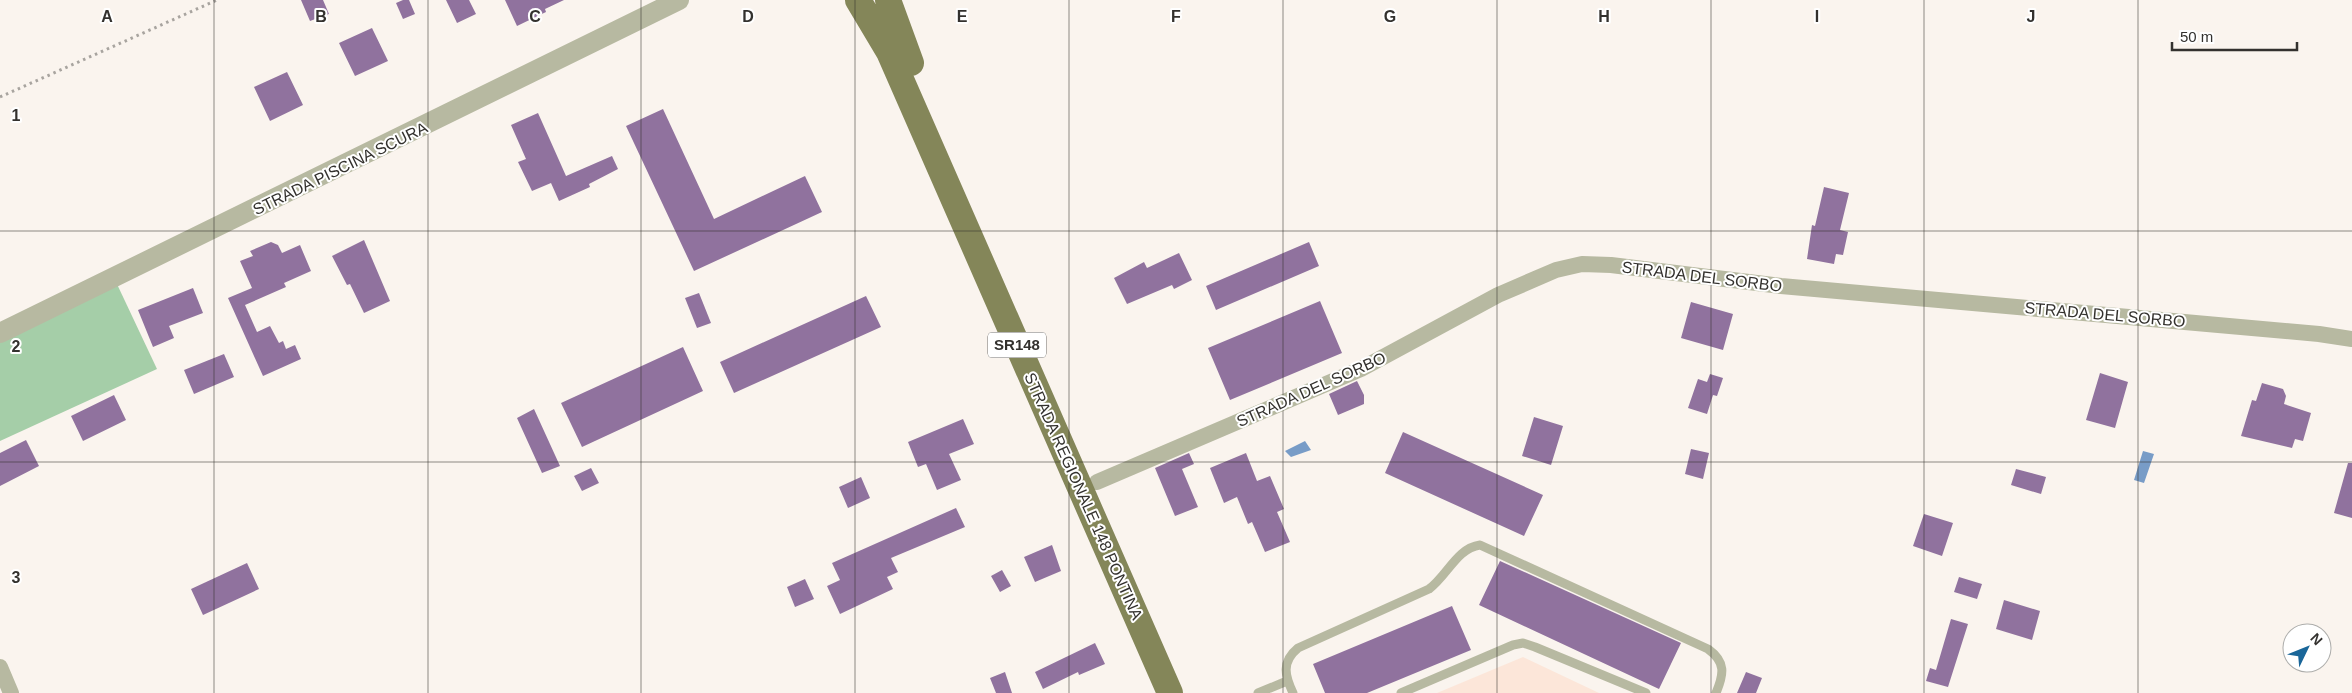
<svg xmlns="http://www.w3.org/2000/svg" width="2352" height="693" font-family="Arial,sans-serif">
  <rect width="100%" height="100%" fill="#faf4ee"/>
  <!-- industrial -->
  <path fill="#fce6d9" d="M1523 657 1599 693H1437Z"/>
  <!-- green -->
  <path fill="#a5cea8" d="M116 282 157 369 0 441V338Z"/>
  <!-- water -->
  <path fill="#789cc7" d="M1305 441 1311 450 1291 457 1285 451Z
    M2143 451 2154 454 2144 483 2134 480Z"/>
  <!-- building -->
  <path fill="#90729e" d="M301 0H323L329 14 310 21Z
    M403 0H409L415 14 403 19 396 3Z
    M446 0H469L476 14 457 23Z
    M505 0H564L545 9 546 12 517 26Z
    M372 28 388 61 355 76 339 43Z
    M287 72 303 105 270 121 254 87Z
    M663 109 714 219 805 176 822 212 694 271 626 126Z
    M538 113 566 176 612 156 618 169 589 184 590 187 559 201 551 183 532 191 518 162 526 159 511 125Z
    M1824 187 1849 193 1840 230 1848 232 1843 255 1836 254 1834 264 1807 259 1812 225 1815 226Z
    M364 240 390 301 364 313 350 284 347 285 332 256Z
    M271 242 278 245 282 253 300 245 311 271 284 283 286 287 245 305 257 332 270 326 279 343 283 341 286 349 295 345 301 359 263 376 228 298 252 288 240 261 253 256 250 251Z
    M1309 242 1319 266 1216 310 1206 286Z
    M1179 253 1192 280 1174 289 1172 285 1127 304 1114 278 1144 262 1147 268Z
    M193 288 203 313 169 326 174 338 153 347 138 310Z
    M699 293 711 323 697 328 685 298Z
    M866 296 881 327 734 393 720 362Z
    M1320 301 1342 353 1230 400 1208 348Z
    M1691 302 1733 314 1723 350 1681 338Z
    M683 347 703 391 582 447 561 403Z
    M224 354 234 377 194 394 184 370Z
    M2100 373 2128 382 2115 428 2086 420Z
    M1710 374 1723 378 1717 396 1713 395 1707 414 1688 408 1698 379 1707 382Z
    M1357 381 1364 395V404L1338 415 1329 394Z
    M2262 383 2283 389 2286 396 2284 404 2311 413 2303 441 2295 439 2292 448 2241 436 2252 400 2256 401Z
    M114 395 126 420 83 441 71 416Z
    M534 409 560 466 542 473 517 418Z
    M1534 417 1563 426 1551 465 1522 456Z
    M963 419 974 444 949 454 961 480 937 490 926 464 918 467 908 442Z
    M1403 432 1543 495 1524 536 1385 473Z
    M26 440 39 466 0 486V453Z
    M1691 449 1709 453 1703 479 1685 474Z
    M1189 453 1194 464 1182 469 1198 507 1175 516 1155 468Z
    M1246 453 1257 481 1270 476 1284 509 1277 512 1290 542 1265 552 1252 522 1248 524 1237 497 1224 503 1210 468Z
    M2348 463H2352V518L2334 513Z
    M591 468 599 483 582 491 574 476Z
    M2016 469 2046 477 2041 494 2011 485Z
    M861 477 870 498 848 508 839 487Z
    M956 508 965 527 891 558 898 572 887 577 893 589 840 614 827 586 840 580 832 563Z
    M1924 514 1953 523 1942 556 1913 546Z
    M1052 545 1061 571 1035 582 1024 557Z
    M1500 561 1681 643 1659 689 1479 605Z
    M247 563 259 589 203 615 191 589Z
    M1002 570 1011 586 1000 592 991 576Z
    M1959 577 1982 584 1977 599 1954 592Z
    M805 579 814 599 795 607 787 587Z
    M2004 600 2040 611 2032 640 1996 629Z
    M1452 606 1471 650 1367 693H1325L1313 664Z
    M1951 619 1968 624 1948 687 1926 681 1930 668 1936 670Z
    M1095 643 1105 664 1079 675 1078 672 1043 689 1035 672Z
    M1005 672 1012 693H996L990 678Z
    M1746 672 1762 678 1756 693H1737Z"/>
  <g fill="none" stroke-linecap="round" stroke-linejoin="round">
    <!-- path -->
    <path stroke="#a8a49f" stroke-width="3" stroke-dasharray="2.5 4" stroke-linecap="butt" d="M0 97 217 0"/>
    <!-- service -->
    <path stroke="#b7b9a1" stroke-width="9" d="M1258 693 1287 681
      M1293 693C1285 676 1281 662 1298 648L1429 589C1447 576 1457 548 1480 545L1708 649C1726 662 1724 674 1716 693
      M1401 693 1513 645 1523 643 1535 647 1646 693"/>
    <!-- minor -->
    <path stroke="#b7b9a1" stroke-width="16" d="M1097 482 1361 369 1498 295 1556 270 1582 264 1611 265 1781 286 2319 334 2352 339
      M0 667 11 693"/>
    <!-- tertiary -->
    <path stroke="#b7b9a1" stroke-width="20" d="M0 333 679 0"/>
    <!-- primary -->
    <path stroke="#848659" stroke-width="26" d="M858 0 889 52 1170 693
      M888 0 911 63"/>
  </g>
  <!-- grid -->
  <path fill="none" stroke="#33312e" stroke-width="1" stroke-opacity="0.55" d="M214 0V693M428 0V693M641 0V693M855 0V693M1069 0V693M1283 0V693M1497 0V693M1711 0V693M1924 0V693M2138 0V693M0 231H2352M0 462H2352"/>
  <g text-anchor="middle" stroke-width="4" stroke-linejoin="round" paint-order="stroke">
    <!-- shield labels -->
    <rect fill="#fff" stroke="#706f6d" stroke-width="1" x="988" y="332.5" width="58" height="25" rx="4"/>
    <g font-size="15" font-weight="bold" fill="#33312e">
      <text x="1017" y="350">SR148</text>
    </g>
    <!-- street labels -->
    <g font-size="16" fill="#33312e" stroke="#fff">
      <text transform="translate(340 168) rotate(-26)" y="6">STRADA PISCINA SCURA</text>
      <text transform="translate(1702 276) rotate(7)" y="6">STRADA DEL SORBO</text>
      <text transform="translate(2105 314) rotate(5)" y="6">STRADA DEL SORBO</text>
      <text transform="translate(1311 389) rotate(-24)" y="6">STRADA DEL SORBO</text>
      <text transform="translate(1084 496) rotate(66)" y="6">STRADA REGIONALE 148 PONTINA</text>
    </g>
  </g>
  <g font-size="16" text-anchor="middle" font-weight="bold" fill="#33312e" stroke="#fff" stroke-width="4" stroke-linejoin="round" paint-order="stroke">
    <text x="107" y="22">A</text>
    <text x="321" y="22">B</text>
    <text x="535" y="22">C</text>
    <text x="748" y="22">D</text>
    <text x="962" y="22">E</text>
    <text x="1176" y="22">F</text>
    <text x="1390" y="22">G</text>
    <text x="1604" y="22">H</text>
    <text x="1817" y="22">I</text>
    <text x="2031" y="22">J</text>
    <text x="16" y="121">1</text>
    <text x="16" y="352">2</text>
    <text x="16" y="583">3</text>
  </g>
  <!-- north arrow -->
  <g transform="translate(2307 648) rotate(47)"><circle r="24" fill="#ffffff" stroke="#adadab"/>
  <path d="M0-4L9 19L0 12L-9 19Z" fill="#1a6699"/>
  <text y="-8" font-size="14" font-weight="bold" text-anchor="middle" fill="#33312e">N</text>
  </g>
  <!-- scale -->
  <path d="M2172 42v8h125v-8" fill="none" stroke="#33312e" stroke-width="2.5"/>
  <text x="2180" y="42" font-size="15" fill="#33312e" stroke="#ffffff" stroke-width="4" paint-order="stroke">50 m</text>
</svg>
